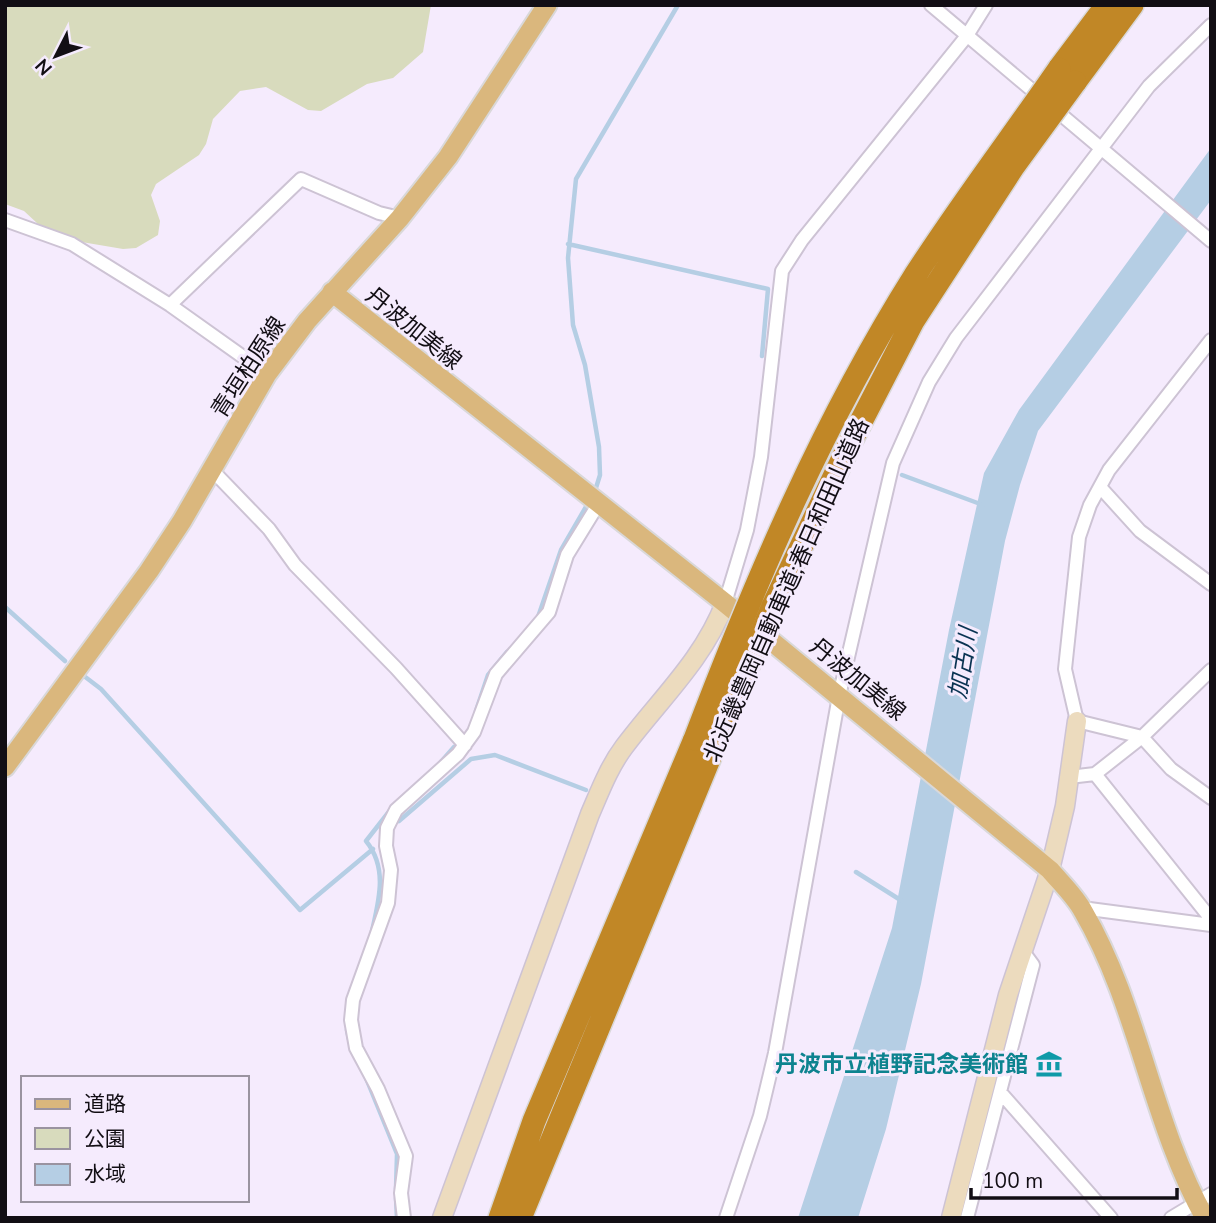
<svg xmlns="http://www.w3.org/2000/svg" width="1216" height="1223" font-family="'Nunito Sans','Noto Sans JP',sans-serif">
  <rect width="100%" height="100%" fill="#f5ebfd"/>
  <!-- green -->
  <path fill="#d8dbbd" d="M5 5H431L423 52 393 78 367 84 321 111 308 110 266 87 240 91 213 119 206 144 199 155 156 184 151 195 160 221 158 235 136 248 123 249 52 237 24 211 5 204Z"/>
  <!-- water -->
  <path fill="#b5cee4" d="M1211 148V200L1038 431 1020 485 1005 541 921 984 886 1129 858 1218H798L892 928 949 630 984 473 1019 410Z"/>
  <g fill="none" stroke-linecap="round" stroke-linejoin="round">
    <!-- stream -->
    <path stroke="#b5cee4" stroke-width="4.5" d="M568 244 768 289 762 356
      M902 475 983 505
      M595 491 600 475 599 447 585 365 573 325 568 258 576 179 678 5
      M5 607 65 661
      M538 617 561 550 587 505
      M84 676 101 689 300 910 373 849
      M476 711 488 675 507 652
      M440 763 454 747
      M399 821 471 759 495 755 586 790
      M856 872 902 901
      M372 931C379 900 388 868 366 841L395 804
      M347 1030 351 1048
      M366 1078 397 1154 396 1189
      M396 1198 397 1218"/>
    <!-- street casing -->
    <g stroke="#cdc3d4" stroke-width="16">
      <path id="street" d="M931 5 1211 241
        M5 220 72 244 170 305 267 374
        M170 305 301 179 379 213 400 218
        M1211 340 1109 470 1090 505 1079 537 1065 669 1077 721 1142 737 1171 769 1211 798
        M212 470 269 529 295 565 396 668 465 745
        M1101 488 1140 531 1211 584
        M725 603 747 530 761 457 782 271 802 240 966 37 986 5
        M1095 774 1211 919
        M1069 777 1095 774 1142 737 1211 670
        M1082 908 1211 925
        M1000 1092 1111 1218
        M404 1218 401 1193 406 1156 378 1089 356 1048 351 1020 353 1000 388 903 391 870 386 846 387 828 396 810 458 754 474 732 496 674 549 612 567 555 599 503
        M726 1218 760 1116 775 1053 839 696 893 463 929 382 956 338 1149 86 1211 25
        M967 1218 1033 965 1022 950
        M1171 1218 1211 1194"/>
    </g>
    <!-- secondary casing -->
    <g stroke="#cdc3d4" stroke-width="21">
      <path id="secondary" d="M442 1218 590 814C600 791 609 767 624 747 660 699 703 660 725 603
        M951 1218 1008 995 1050 870 1065 806 1077 721"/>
    </g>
    <!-- primary casing -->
    <g stroke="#d9d8d9" stroke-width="23">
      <path id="primary" d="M332 292 725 603 1050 870C1061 883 1075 896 1083 911 1139 1007 1151 1121 1205 1218
        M5 767 149 571 182 521 267 374 307 321 400 218 448 157 547 5"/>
    </g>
    <!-- highway casing -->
    <g stroke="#d9d8d9" stroke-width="26">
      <path id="highway" d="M1059 69 1107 5
        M1075 82 1132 5
        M500 1218 534 1121 695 739
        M520 1218 714 747"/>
    </g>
    <!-- street -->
    <use href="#street" stroke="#fff" stroke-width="12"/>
    <!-- secondary -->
    <use href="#secondary" stroke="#ecdbbe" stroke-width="18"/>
    <!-- primary -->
    <use href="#primary" stroke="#dab77d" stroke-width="19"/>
    <!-- highway -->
    <use href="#highway" stroke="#c18726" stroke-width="23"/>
    <!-- highway-bridge casing -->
    <g stroke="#d9d8d9" stroke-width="26" stroke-linecap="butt">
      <path id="highway-bridge" d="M695 739C756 579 824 420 916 274 961 204 1012 137 1059 69
        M714 747 773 606 852 439 913 321 1013 167 1075 82"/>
    </g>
    <!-- highway-bridge -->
    <use href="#highway-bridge" stroke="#c18726" stroke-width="23"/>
  </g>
  <!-- icons -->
  <defs>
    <g id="museum-bare" transform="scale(2.1)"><path d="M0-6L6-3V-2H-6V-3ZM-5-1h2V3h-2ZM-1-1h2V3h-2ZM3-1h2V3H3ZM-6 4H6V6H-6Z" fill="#0f9aa8" stroke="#f5ebfd" stroke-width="2.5" paint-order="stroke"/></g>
  </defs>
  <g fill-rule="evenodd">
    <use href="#museum-bare" x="1049" y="1064"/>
  </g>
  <g text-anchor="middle" stroke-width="6" stroke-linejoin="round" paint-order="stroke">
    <!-- street labels -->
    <g font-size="23" fill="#120e14" stroke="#f5ebfd">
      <text transform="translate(414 328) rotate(39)" y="8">丹波加美線</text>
      <text transform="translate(248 367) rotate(-57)" y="8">青垣柏原線</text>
      <text transform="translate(786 590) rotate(-66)" y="8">北近畿豊岡自動車道;春日和田山道路</text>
      <text transform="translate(858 679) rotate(39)" y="8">丹波加美線</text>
    </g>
    <!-- culture labels -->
    <g font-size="23" font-weight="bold" fill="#0d838f" stroke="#f5ebfd" text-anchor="end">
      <text x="1028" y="1072">丹波市立植野記念美術館</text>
    </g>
    <!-- water labels -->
    <g font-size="24" font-style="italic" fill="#093352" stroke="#f5ebfd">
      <text transform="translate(963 663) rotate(-81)" y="8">加古川</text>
    </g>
  </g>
  <!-- border -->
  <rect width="1216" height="1223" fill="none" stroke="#120e14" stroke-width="14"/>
  <!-- legend -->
  <rect x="21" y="1076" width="228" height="126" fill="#f5ebfd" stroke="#9a93a0" stroke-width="2"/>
  <rect x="35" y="1099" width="35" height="10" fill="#dab77d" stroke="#9a93a0" stroke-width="2"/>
  <text x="84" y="1111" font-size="21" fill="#120e14">道路</text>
  <rect x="35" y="1128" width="35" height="21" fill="#d8dbbd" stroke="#9a93a0" stroke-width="2"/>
  <text x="84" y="1146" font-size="21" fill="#120e14">公園</text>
  <rect x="35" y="1164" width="35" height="21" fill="#b5cee4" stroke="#9a93a0" stroke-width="2"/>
  <text x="84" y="1181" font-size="21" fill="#120e14">水域</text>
  <!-- north arrow -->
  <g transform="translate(56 56) rotate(228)" stroke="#f5ebfd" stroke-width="5" paint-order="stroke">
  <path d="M0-5L12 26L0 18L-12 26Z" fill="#120e14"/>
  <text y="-10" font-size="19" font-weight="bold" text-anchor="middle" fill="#120e14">N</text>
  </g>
  <!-- scale -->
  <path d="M971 1188v10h206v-10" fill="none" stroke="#120e14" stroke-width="3.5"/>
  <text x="982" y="1188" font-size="21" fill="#120e14" stroke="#f5ebfd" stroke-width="5" paint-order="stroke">100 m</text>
</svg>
